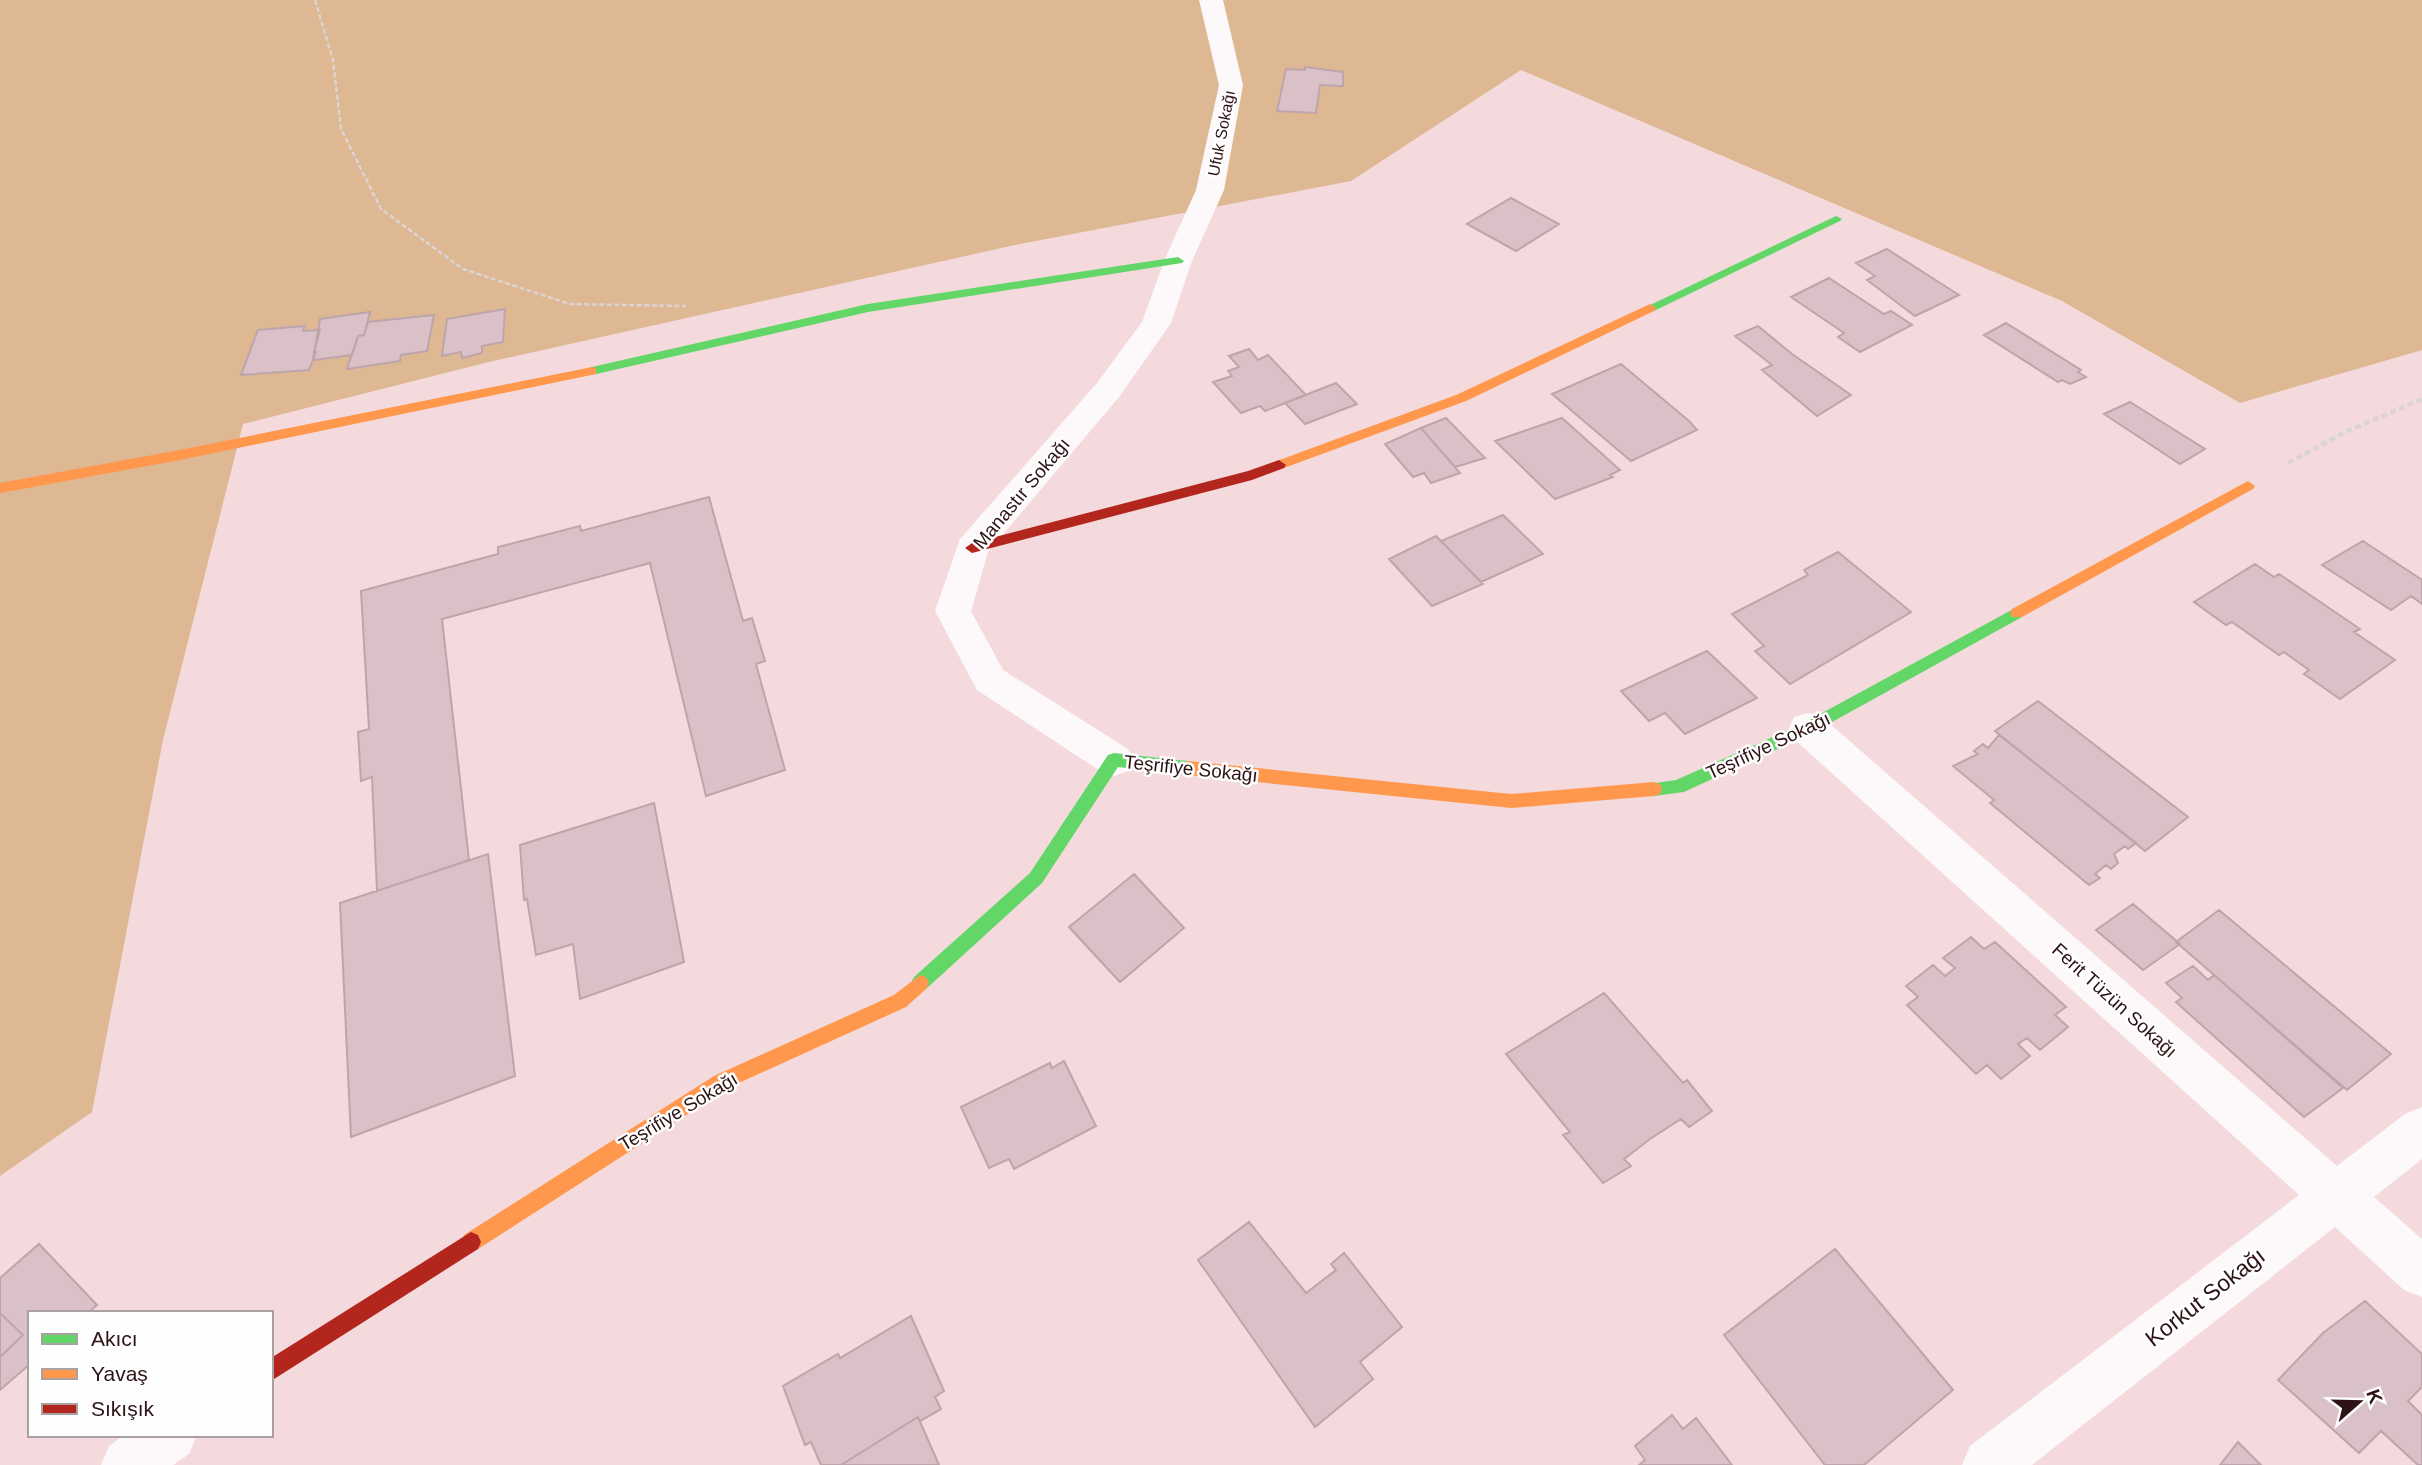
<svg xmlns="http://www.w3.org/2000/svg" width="2422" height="1465" font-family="Helvetica,sans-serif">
  <rect width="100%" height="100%" fill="#f4dadc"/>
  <!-- forest -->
  <path fill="#deb793" d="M0 0H2422V350L2240 403 2062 301 1521 70 1351 181 1015 245 489 362 243 424 163 740 92 1112 0 1176Z"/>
  <!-- building -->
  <path fill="#dac1c8" stroke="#bda5ab" stroke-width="2" d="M1305 67 1343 72V86L1320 85 1316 113 1277 111 1286 69 1305 70Z
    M1511 198 1559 224 1516 251 1467 224Z
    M1887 249 1959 295 1915 316 1867 280 1875 276 1856 263Z
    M1829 278 1884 314 1891 311 1912 325 1860 352 1838 337 1844 333 1791 297Z
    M505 309 503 342 482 346V353L462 358 461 352 442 356 447 319Z
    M370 312 364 335 358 336 352 355 313 360 320 319Z
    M434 315 427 351 401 355 400 361 347 369 358 336 364 335 368 322Z
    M2006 323 2081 370 2078 372 2086 377 2070 384 2062 380 2058 382 1984 335Z
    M305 326 303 331 320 330 314 352H316L309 370 241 375 258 330Z
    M1758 326 1792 354 1851 395 1817 416 1762 370 1772 365 1735 336Z
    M1249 349 1258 360 1268 355 1306 395 1265 411 1260 406 1241 413 1213 382 1232 376 1228 371 1239 367 1229 356Z
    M1621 364 1689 421 1697 430 1631 461 1552 394Z
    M1336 383 1357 404 1305 424 1285 403Z
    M2130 402 2205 449 2180 464 2104 414Z
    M1446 418 1485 458 1455 467 1421 428Z
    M1562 418 1620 470 1610 475 1613 477 1555 499 1495 441Z
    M1421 428 1460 473 1431 483 1424 473 1413 477 1385 444Z
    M709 497 743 621 752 618 765 661 756 664 785 770 706 796 650 563 442 619 469 860 377 891 372 777 361 781 358 732 369 729 361 591 498 554V547L580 526 581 531Z
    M1503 515 1543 554 1481 582 1441 541Z
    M1436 536 1483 584 1432 606 1389 559Z
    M2363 541 2422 580V604L2411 596 2391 610 2322 565Z
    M1838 552 1911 612 1790 684 1755 651 1764 646 1732 614 1808 575 1804 570Z
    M2255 564 2274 577 2279 574 2360 629 2354 632 2395 660 2340 699 2304 674 2309 670 2284 652 2279 655 2232 622 2226 625 2194 602Z
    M1707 651 1757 698 1685 734 1665 713 1649 721 1621 691Z
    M2038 701 2188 817 2145 851 1995 731Z
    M1999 735 2136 843 2128 849 2125 846 2114 854 2118 863 2111 869 2106 865 2095 874 2100 878 2089 885 1990 803 1994 800 1953 766 1978 754 1974 751 1983 744 1988 748Z
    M654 803 684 962 580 999 573 944 536 955 527 899 524 900 520 845Z
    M488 854 515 1076 351 1137 340 903Z
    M1134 874 1184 928 1120 982 1069 927Z
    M2133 904 2180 944 2143 970 2096 930Z
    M2219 910 2391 1054 2347 1090 2176 942Z
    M1971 937 1984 949 1995 942 2066 1007 2055 1015 2068 1027 2040 1050 2027 1038 2018 1044 2030 1056 2001 1079 1987 1065 1976 1074 1907 1005 1918 997 1906 986 1933 965 1945 976 1955 968 1943 958Z
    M2193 966 2208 980 2214 975 2343 1088 2304 1117 2176 1002 2182 998 2166 983Z
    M1604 993 1683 1083 1687 1080 1712 1111 1689 1127 1681 1119 1650 1139 1624 1159 1631 1166 1603 1183 1563 1135 1570 1132 1506 1054Z
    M1064 1061 1096 1126 1014 1169 1009 1159 989 1168 961 1107 1050 1063 1052 1068Z
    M1249 1222 1306 1293 1336 1270 1331 1264 1344 1253 1402 1327 1360 1362 1373 1379 1315 1427 1198 1260Z
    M39 1244 97 1305 88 1313H30V1364L0 1390V1357L23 1335 0 1313V1278Z
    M1835 1249 1953 1390 1864 1465H1825L1724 1335Z
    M2365 1301 2422 1354V1387L2408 1401 2422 1415V1465H2418L2381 1431 2359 1453 2278 1380 2323 1333Z
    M0 1313 23 1335 0 1357Z
    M911 1316 944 1391 935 1397 941 1409 920 1421 918 1417 841 1465H821L811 1442 805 1445 783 1386 838 1354 840 1358Z
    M1672 1415 1683 1429 1696 1418 1732 1465H1639L1645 1460 1635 1446Z
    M918 1417 939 1465H841Z
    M2238 1442 2261 1465H2220Z"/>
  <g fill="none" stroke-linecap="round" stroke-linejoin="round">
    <!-- path-far1 -->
    <path stroke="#dcd4d4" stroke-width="2.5" stroke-dasharray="5 2.5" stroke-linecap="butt" d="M315 0 333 60 341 129 381 209 463 269 570 304 686 306"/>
    <!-- path -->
    <path stroke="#dcd4d4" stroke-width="4.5" stroke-dasharray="6 3.5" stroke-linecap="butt" d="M2288 463 2343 433 2422 399"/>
    <!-- street -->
    <path fill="#fdf9fa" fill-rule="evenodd" d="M1199 0H1223L1243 85 1224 190 1192 261 1171 323 1119 397 988 552 971 611 1003 670 1128 749 1134 760 1128 771 1114 776 1100 771 977 690 935 611 960 539 1097 383 1142 322 1164 261 1196 190 1219 85Z
      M1808 713 1822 717 2337 1166 2405 1114 2422 1107V1159L2374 1197 2422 1239V1297L2404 1290 2335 1227 2032 1465H1962L1970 1446 2299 1195 1794 739 1789 728 1794 717Z
      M124 1435H197L189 1454 173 1465H101L109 1446Z"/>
    <!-- fast -->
    <path fill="#63d668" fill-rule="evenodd" d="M1836 216 1842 219 1840 221 1654 311H1646L1644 308Z
      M1178 257 1184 261 1182 263 868 312 592 375 586 371 592 367 868 304Z
      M2017 607 2024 613 2022 617 1814 732 1684 792 1654 796 1648 794 1646 789 1648 784 1676 780 1802 724Z
      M1114 753 1188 761 1194 763 1196 768 1194 773 1188 775 1118 767 1042 883 926 989 920 991 914 989 911 983 914 977 1030 873 1108 755Z"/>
    <!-- slow -->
    <path fill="#ff974d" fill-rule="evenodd" d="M1650 304 1656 308 1654 311 1466 401 1284 468 1279 470 1272 465 1274 462 1456 395Z
      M592 367 596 368V374L180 460 0 493V483L180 450Z
      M2248 481 2255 486 2253 489 2022 617H2012L2010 613 2012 609Z
      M1188 761 1511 794 1654 782 1660 784 1662 789 1660 794 1654 796 1511 808 1188 775 1182 773 1180 768 1182 763Z
      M920 975 926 977 929 983 926 989 906 1007 728 1088 478 1249 471 1252 464 1249 461 1242 464 1235 714 1076 894 995Z"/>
    <!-- jam -->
    <path fill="#b3261e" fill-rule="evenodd" d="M1279 460 1286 465 1284 468 1252 480 972 553 965 548 972 543 1248 471Z
      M471 1232 478 1235 481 1242 478 1249 271 1381V1358Z"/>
  </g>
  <g text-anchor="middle" stroke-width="5" stroke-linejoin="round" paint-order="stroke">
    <!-- far-street labels -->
    <g font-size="16" fill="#2e1316" stroke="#fefefe">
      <text transform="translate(1221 133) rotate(-79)" y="6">Ufuk Sokağı</text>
    </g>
    <!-- street labels -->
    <g font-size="19" fill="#2e1316" stroke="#fefefe">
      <text transform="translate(1021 493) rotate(-50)" y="7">Manastır Sokağı</text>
      <text transform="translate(1768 745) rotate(-25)" y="7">Teşrifiye Sokağı</text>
      <text transform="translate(1191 768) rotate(6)" y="7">Teşrifiye Sokağı</text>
      <text transform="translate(2115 1000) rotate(42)" y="7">Ferit Tüzün Sokağı</text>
      <text transform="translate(678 1111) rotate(-31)" y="7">Teşrifiye Sokağı</text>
    </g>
    <!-- near-street labels -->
    <g font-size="23" fill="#2e1316" stroke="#fefefe">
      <text transform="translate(2205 1297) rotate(-38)" y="8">Korkut Sokağı</text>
    </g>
  </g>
  <!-- legend -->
  <rect x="28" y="1311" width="245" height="126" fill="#fefefe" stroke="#aba0a1" stroke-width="2"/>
  <rect x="42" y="1334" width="35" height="10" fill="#63d668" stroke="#aba0a1" stroke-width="2"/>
  <text x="91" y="1346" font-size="21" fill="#2e1316">Akıcı</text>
  <rect x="42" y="1369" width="35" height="10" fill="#ff974d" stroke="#aba0a1" stroke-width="2"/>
  <text x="91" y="1381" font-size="21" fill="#2e1316">Yavaş</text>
  <rect x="42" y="1404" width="35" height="10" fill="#b3261e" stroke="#aba0a1" stroke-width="2"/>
  <text x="91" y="1416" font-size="21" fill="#2e1316">Sıkışık</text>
  <!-- north arrow -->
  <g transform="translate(2359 1402) rotate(70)" stroke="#fefefe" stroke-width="5" paint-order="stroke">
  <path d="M0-5L12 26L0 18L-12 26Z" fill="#2e1316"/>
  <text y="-10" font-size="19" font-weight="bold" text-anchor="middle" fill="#2e1316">K</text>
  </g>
</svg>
